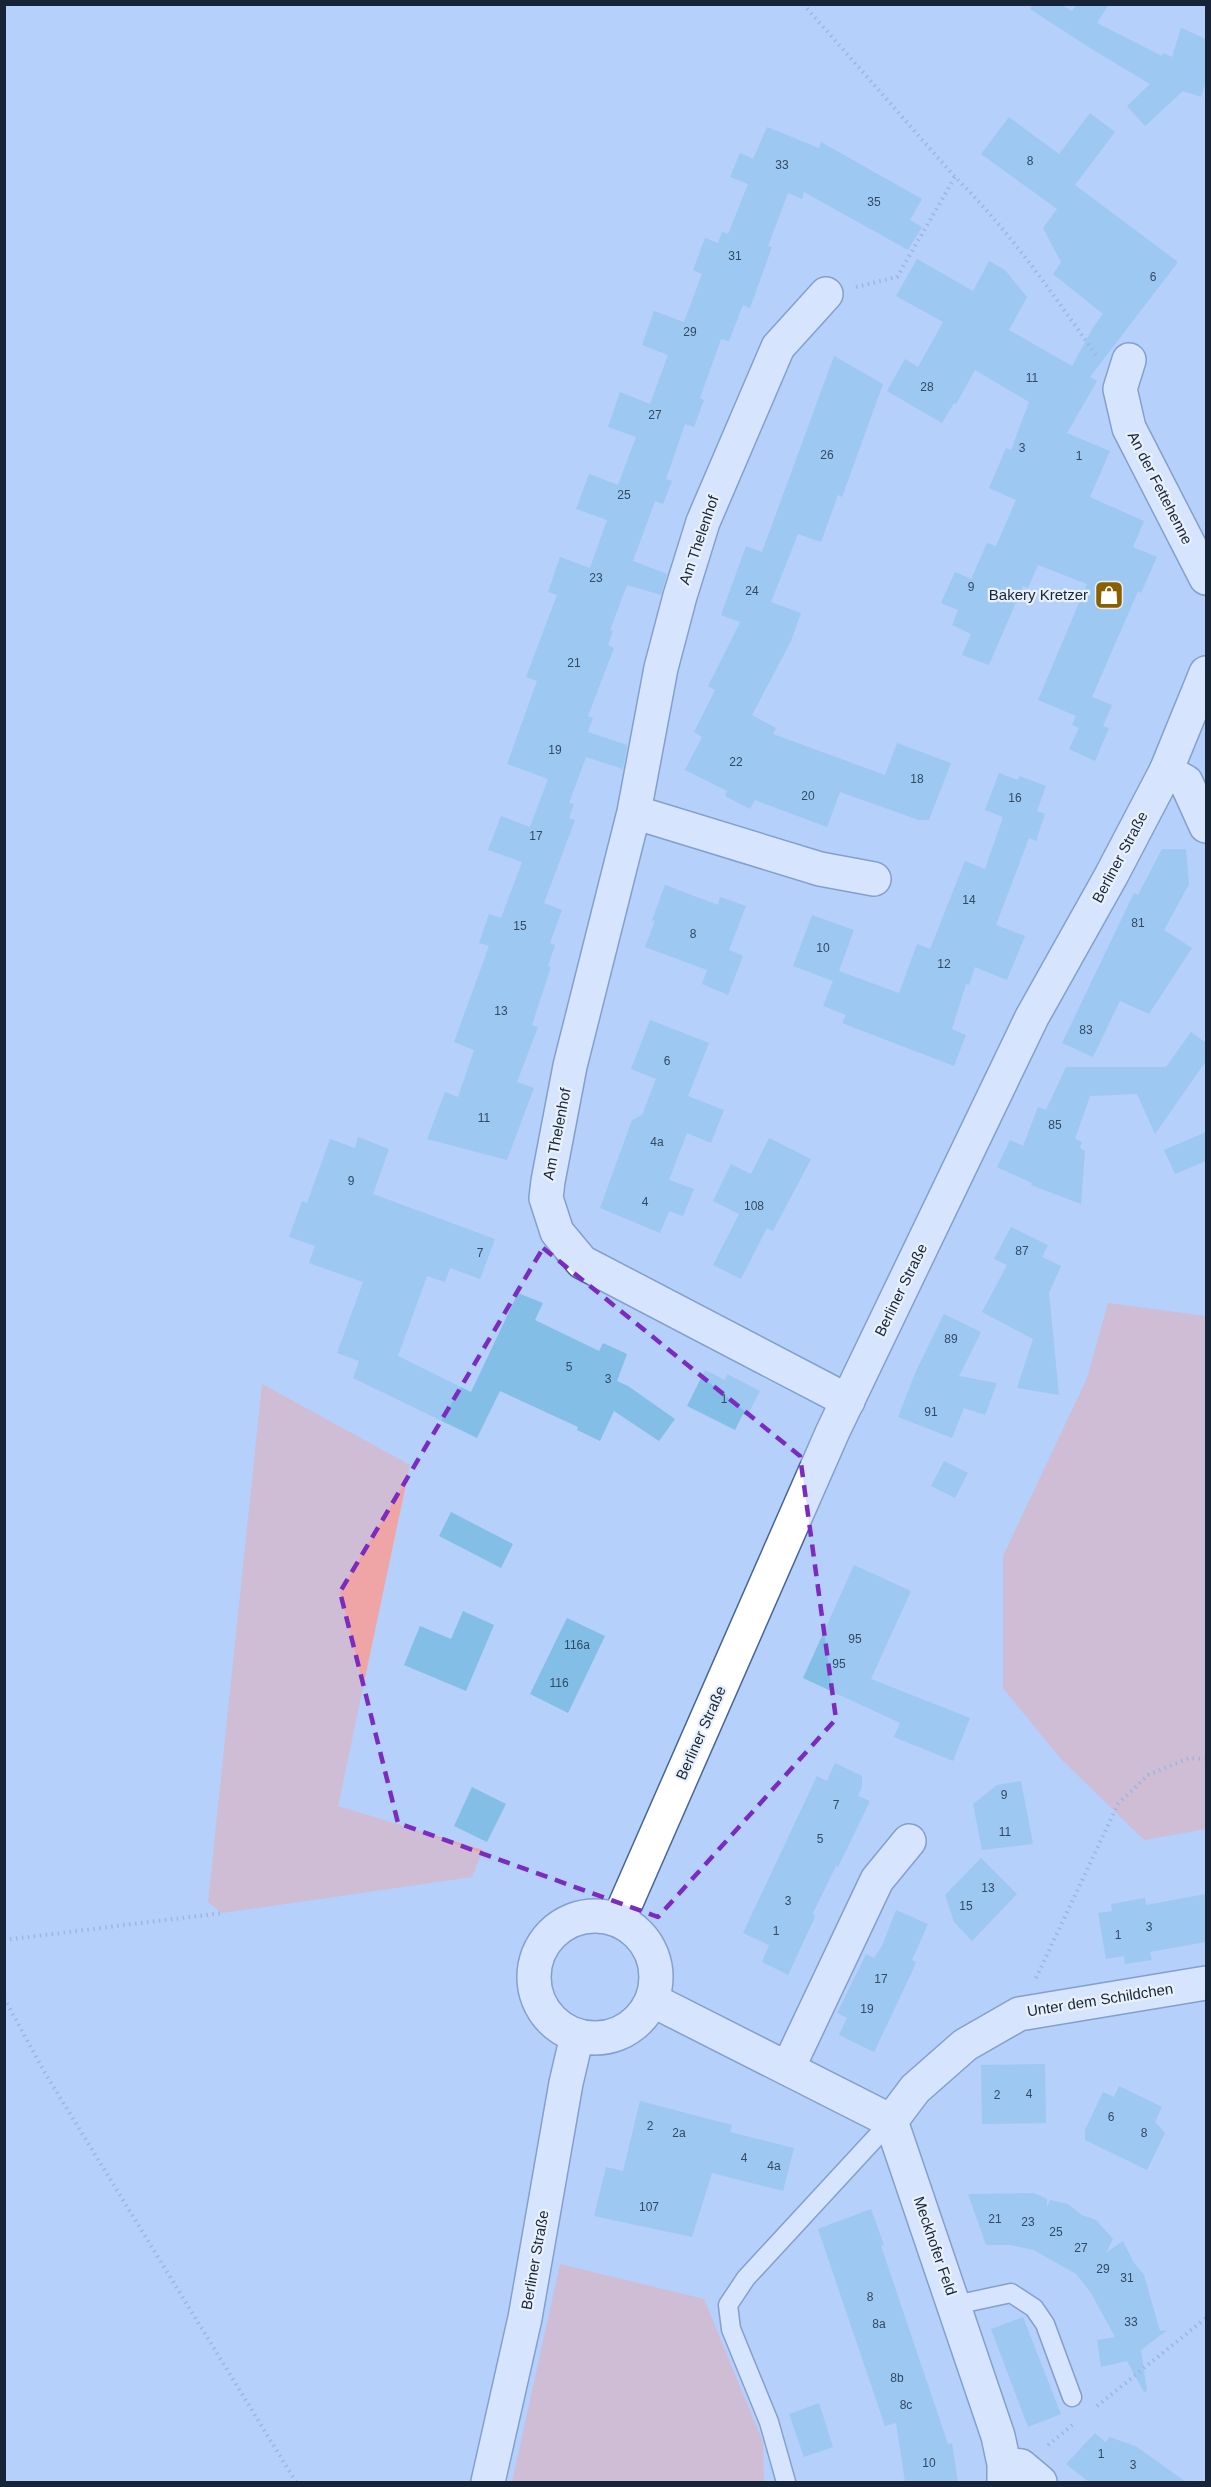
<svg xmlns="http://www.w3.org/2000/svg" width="1211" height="2487" font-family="Helvetica,sans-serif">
  <rect width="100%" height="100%" fill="#b4d0fb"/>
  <!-- green -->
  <path fill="#efa5a6" d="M1108 1303 1206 1316V1829L1144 1840 1061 1759 1003 1688V1556L1087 1378Z
    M262 1384 410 1465 338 1806 483 1850 472 1877 222 1913 208 1902Z
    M560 2264 704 2299 763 2442 764 2482H512Z"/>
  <!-- building -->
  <path fill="#82bee6" d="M1033 4H1060L1072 11 1077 4H1109L1097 23 1162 56 1163 53 1172 57 1181 28 1206 39V81L1201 97 1183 91 1145 126 1127 106 1150 84 1090 48 1030 9Z
    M1090 113 1115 132 1075 185 1178 262 1090 377 1097 381 1067 433 1110 451 1090 497 1144 521 1133 547 1157 557 1141 593 1138 591 1092 697 1112 705 1103 726 1109 728 1095 761 1069 749 1079 728 1072 725 1076 716 1038 700 1087 584 1038 565 1028 588 1023 586 989 665 962 655 971 634 952 625 958 610 941 603 955 572 971 579 987 543 996 546 1016 500 989 488 1006 448 1011 450 1029 402 975 370 956 404 954 403 942 423 887 391 905 359 918 367 943 322 896 296 917 259 973 291 989 261 1005 270 1027 297 1009 330 1072 366 1094 326 1103 314 1053 274 1061 262 1043 228 1057 209 981 154 1009 117 1059 154Z
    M767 127 819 148 821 142 922 199 910 220 922 227 908 250 804 192 802 199 788 193 768 246 772 247 750 308 743 305 729 341 721 339 700 398 704 400 694 427 685 424 666 479 672 481 663 504 655 501 633 561 667 574 661 595 627 585 610 630 613 631 608 645 614 648 588 716 593 718 588 732 627 745 623 769 586 757 569 803 574 804 569 818 575 820 544 903 562 910 550 943 555 945 548 966 551 967 532 1025 538 1027 517 1082 534 1088 507 1160 427 1139 445 1092 458 1097 474 1050 454 1042 489 946 479 943 489 914 501 918 522 862 488 850 501 816 530 827 548 779 507 764 537 681 526 677 557 595 548 592 560 557 590 568 607 520 576 509 589 474 618 485 636 437 608 427 620 392 650 404 668 355 642 345 654 311 684 322 702 274 693 270 705 238 718 243 722 232 728 234 748 184 730 177 740 153 753 159Z
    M834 356 883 384 842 497 838 495 821 542 798 534 771 602 801 613 791 641 752 715 776 728 773 734 885 775 897 743 951 763 929 820H919L840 792 827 827 755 800 750 809 725 796 727 791 685 770 702 737 694 732 715 690 708 686 740 622 721 615 746 546 762 552Z
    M999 773 1018 780 1019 776 1046 786 1037 811 1045 814 1036 841 1029 838 996 925 1025 936 1007 980 975 967 969 985 966 984 952 1029 966 1035 954 1066 842 1023 846 1015 823 1006 833 981 793 966 812 915 854 930 839 971 899 993 917 944 930 949 965 861 985 869 1003 817 985 810Z
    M1162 849H1186L1189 884 1164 930 1192 948 1149 1014 1120 1001 1093 1057 1062 1043 1134 893 1138 895Z
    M665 885 718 905 720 897 746 906 729 950 743 956 728 995 702 984 707 970 645 947 655 921 652 920Z
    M650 1020 709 1043 688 1096 724 1110 711 1143 687 1133 669 1180 694 1189 683 1216 669 1211 660 1233 600 1208 632 1120 642 1115 656 1079 631 1069Z
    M1191 1032 1206 1043V1061L1155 1134 1137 1094 1090 1096 1075 1139 1082 1142 1080 1148 1085 1151 1081 1204 1031 1185 1032 1183 997 1167 1010 1140 1023 1146 1038 1107 1046 1110 1066 1067H1166Z
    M1206 1132V1161L1175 1174 1164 1150Z
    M358 1137 389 1149 373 1194 495 1239 480 1279 450 1268 445 1282 427 1276 398 1356 471 1392 518 1293 543 1303 535 1320 599 1351 603 1343 627 1354 617 1381 628 1386 675 1419 659 1441 614 1411 600 1441 577 1430 578 1427 500 1391 477 1438 353 1378 359 1361 337 1353 363 1282 309 1263 315 1246 289 1237 302 1201 307 1203 330 1139 355 1148Z
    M769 1138 811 1159 773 1231 767 1228 741 1279 713 1265 739 1214 713 1201 731 1164 751 1174Z
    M1011 1227 1048 1245 1042 1257 1061 1266 1049 1293 1059 1395 1017 1388 1033 1339 982 1312 1007 1265 994 1259Z
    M944 1314 981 1332 959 1376 997 1383 985 1415 964 1408 952 1438 898 1417 916 1371Z
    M705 1370 725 1380 727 1374 760 1391 747 1416 743 1414 735 1430 687 1406Z
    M944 1461 968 1473 955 1498 931 1486Z
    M451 1512 513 1544 501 1568 439 1536Z
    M854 1565 911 1591 871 1679 970 1718 953 1761 894 1737 900 1723 803 1678Z
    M463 1611 494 1625 466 1691 404 1665 420 1626 451 1639Z
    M567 1618 605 1636 568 1713 530 1694Z
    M835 1763 862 1776V1786L858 1796 870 1801 838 1867 836 1866 813 1913 815 1917 788 1975 762 1962 769 1945 743 1933 817 1776 827 1781Z
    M1021 1781 1033 1844 982 1850 973 1804 997 1785Z
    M472 1787 506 1804 487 1842 454 1826Z
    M981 1858 1017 1894 972 1941 954 1922 945 1895Z
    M1206 1894V1942L1150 1952 1152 1960 1125 1964 1124 1956 1106 1959 1098 1913 1112 1911 1111 1904 1145 1898 1146 1905Z
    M896 1910 928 1924 912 1960 916 1962 911 1974 874 2052 839 2035 847 2018 837 2013 866 1954 874 1958 882 1946Z
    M1045 2064 1046 2123 982 2124 981 2065Z
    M1119 2086 1162 2107 1155 2122 1165 2133 1147 2170 1085 2140V2130L1103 2092 1114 2097Z
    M640 2101 732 2125 730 2132 794 2148 783 2191 712 2173 692 2237 594 2216 606 2167 623 2171Z
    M1034 2193 1047 2199V2207L1050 2200 1068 2204 1082 2215 1096 2220 1113 2239 1106 2253 1123 2241 1134 2263 1144 2275 1160 2331 1139 2334 1167 2330 1141 2350 1147 2391 1144 2392 1127 2361 1101 2367 1097 2340 1115 2337 1091 2293 1076 2274 1034 2250 1010 2245H986L968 2194Z
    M871 2209 884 2245 881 2246 948 2444 952 2443 958 2482H905L896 2423 885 2426 818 2229Z
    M1023 2317 1061 2414 1028 2427 991 2329Z
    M819 2403 833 2447 804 2457 789 2414Z
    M1095 2433 1105 2442 1110 2437 1137 2447 1186 2482H1089L1066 2464Z"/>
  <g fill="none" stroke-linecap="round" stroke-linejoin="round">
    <!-- service casing -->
    <g stroke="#476696" stroke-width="21">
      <path id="service" d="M955 2305 1011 2293 1034 2308 1045 2324 1072 2397
        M786 2482 769 2422 731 2329 728 2305 746 2278 891 2121"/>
    </g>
    <!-- minor casing -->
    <g stroke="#476696" stroke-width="36">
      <path id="minor" d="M826 294 778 347 703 522 680 596 661 668 634 812 570 1066 548 1181 546 1198 557 1232 582 1262 848 1401
        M1129 360 1120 389 1129 428 1206 578
        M634 812 820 869 874 879
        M652 2000 891 2121 998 2436 1004 2464V2482
        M788 2068 877 1880 909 1841
        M891 2121 915 2089 965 2045 1019 2014 1206 1983
        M1004 2464 1021 2466 1040 2482"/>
    </g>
    <!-- tertiary casing -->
    <g stroke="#476696" stroke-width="36">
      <path id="tertiary" d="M1166 771 1186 782 1206 826"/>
    </g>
    <!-- primary casing -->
    <g stroke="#476696" stroke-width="36">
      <path id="primary" d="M534 1977a61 61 0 1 1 122 0a61 61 0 1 1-122 0Z
        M619 1919 833 1431 1032 1017 1111 876 1166 771 1206 673
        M488 2482 525 2318 566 2083 577 2036"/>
    </g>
    <!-- path -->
    <path stroke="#8097bb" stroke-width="4" stroke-dasharray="1.5 4.5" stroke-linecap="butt" d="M803 4 955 177C1009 230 1052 293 1096 355
      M856 287 897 277 955 177
      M4 1940 222 1913
      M1036 1978 1118 1804 1148 1775 1189 1758 1206 1759
      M4 1998 45 2073 296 2482
      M1097 2406 1206 2318
      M1048 2445 1075 2423"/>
    <!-- service -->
    <use href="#service" stroke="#fff" stroke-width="18"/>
    <!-- minor -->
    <use href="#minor" stroke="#fff" stroke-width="33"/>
    <!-- tertiary -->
    <use href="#tertiary" stroke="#fff" stroke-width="33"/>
    <!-- primary -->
    <use href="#primary" stroke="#fff" stroke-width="33"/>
  </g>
  <!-- marked area -->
  <path d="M0 0H1211V2487H0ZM543 1248 800 1456 836 1719 658 1917 398 1823 340 1592Z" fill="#b4d0fb" fill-opacity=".55" fill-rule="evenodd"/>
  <path fill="none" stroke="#7b2cbf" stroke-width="4.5" stroke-dasharray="12 8" stroke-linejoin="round" d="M543 1248 800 1456 836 1719 658 1917 398 1823 340 1592Z"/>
  <!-- icons -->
  <defs>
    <g id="shop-square" transform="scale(1.5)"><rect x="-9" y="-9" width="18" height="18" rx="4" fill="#895f00" stroke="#e8f0fb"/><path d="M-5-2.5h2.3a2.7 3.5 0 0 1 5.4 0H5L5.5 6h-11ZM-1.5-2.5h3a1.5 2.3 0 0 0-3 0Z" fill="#fff"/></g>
  </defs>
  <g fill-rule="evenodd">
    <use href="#shop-square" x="1109" y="595"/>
  </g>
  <g text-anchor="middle" stroke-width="4.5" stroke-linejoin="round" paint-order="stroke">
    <!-- number labels -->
    <g font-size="12" fill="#324a64">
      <text x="1030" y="165">8</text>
      <text x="782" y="169">33</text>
      <text x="874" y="206">35</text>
      <text x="735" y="260">31</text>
      <text x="1153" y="281">6</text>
      <text x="690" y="336">29</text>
      <text x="1032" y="382">11</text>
      <text x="927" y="391">28</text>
      <text x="655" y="419">27</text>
      <text x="1022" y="452">3</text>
      <text x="827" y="459">26</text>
      <text x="1079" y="460">1</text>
      <text x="624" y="499">25</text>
      <text x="596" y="582">23</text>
      <text x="971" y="591">9</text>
      <text x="752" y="595">24</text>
      <text x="574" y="667">21</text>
      <text x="555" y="754">19</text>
      <text x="736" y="766">22</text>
      <text x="917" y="783">18</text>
      <text x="808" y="800">20</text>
      <text x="1015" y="802">16</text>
      <text x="536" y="840">17</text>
      <text x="969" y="904">14</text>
      <text x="1138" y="927">81</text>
      <text x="520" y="930">15</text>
      <text x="693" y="938">8</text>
      <text x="823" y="952">10</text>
      <text x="944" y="968">12</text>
      <text x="501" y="1015">13</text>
      <text x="1086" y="1034">83</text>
      <text x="667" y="1065">6</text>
      <text x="484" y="1122">11</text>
      <text x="1055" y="1129">85</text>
      <text x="657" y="1146">4a</text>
      <text x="351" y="1185">9</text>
      <text x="645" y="1206">4</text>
      <text x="754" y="1210">108</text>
      <text x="1022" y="1255">87</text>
      <text x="480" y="1257">7</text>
      <text x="951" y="1343">89</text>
      <text x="569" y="1371">5</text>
      <text x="608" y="1383">3</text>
      <text x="724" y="1403">1</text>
      <text x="931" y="1416">91</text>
      <text x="855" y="1643">95</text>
      <text x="577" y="1649">116a</text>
      <text x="839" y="1668">95</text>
      <text x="559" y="1687">116</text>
      <text x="1004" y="1799">9</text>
      <text x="836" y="1809">7</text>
      <text x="1005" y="1836">11</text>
      <text x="820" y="1843">5</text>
      <text x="988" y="1892">13</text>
      <text x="788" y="1905">3</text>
      <text x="966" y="1910">15</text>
      <text x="1149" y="1931">3</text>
      <text x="776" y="1935">1</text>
      <text x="1118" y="1939">1</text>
      <text x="881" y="1983">17</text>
      <text x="867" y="2013">19</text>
      <text x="1029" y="2098">4</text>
      <text x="997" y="2099">2</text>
      <text x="1111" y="2121">6</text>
      <text x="650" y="2130">2</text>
      <text x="679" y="2137">2a</text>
      <text x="1144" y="2137">8</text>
      <text x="744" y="2162">4</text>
      <text x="774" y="2170">4a</text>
      <text x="649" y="2211">107</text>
      <text x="995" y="2223">21</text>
      <text x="1028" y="2226">23</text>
      <text x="1056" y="2236">25</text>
      <text x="1081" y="2252">27</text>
      <text x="1103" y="2273">29</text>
      <text x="1127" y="2282">31</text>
      <text x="870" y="2301">8</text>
      <text x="1131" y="2326">33</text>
      <text x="879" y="2328">8a</text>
      <text x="897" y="2382">8b</text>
      <text x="906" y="2409">8c</text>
      <text x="1101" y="2458">1</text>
      <text x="929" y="2467">10</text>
      <text x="1133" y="2469">3</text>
    </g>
    <!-- street labels -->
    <g font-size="15" fill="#172438" stroke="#e8f0fb">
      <text transform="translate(1160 488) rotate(63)" y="5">An der Fettehenne</text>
      <text transform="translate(699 540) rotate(-71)" y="5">Am Thelenhof</text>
      <text transform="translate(1120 857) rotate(-62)" y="5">Berliner Straße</text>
      <text transform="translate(557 1134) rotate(-79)" y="5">Am Thelenhof</text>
      <text transform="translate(901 1290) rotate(-64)" y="5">Berliner Straße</text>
      <text transform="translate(701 1733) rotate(-66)" y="5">Berliner Straße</text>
      <text transform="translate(1100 2000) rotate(-9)" y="5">Unter dem Schildchen</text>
      <text transform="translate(935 2246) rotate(71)" y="5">Meckhofer Feld</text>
      <text transform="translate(535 2260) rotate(-80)" y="5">Berliner Straße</text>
    </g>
    <!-- poi labels -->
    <g font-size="15" fill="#172438" stroke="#e8f0fb" text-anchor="end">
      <text x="1088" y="600">Bakery Kretzer</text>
    </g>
  </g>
  <!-- border -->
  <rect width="1211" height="2487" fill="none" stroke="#172438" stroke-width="12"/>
</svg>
